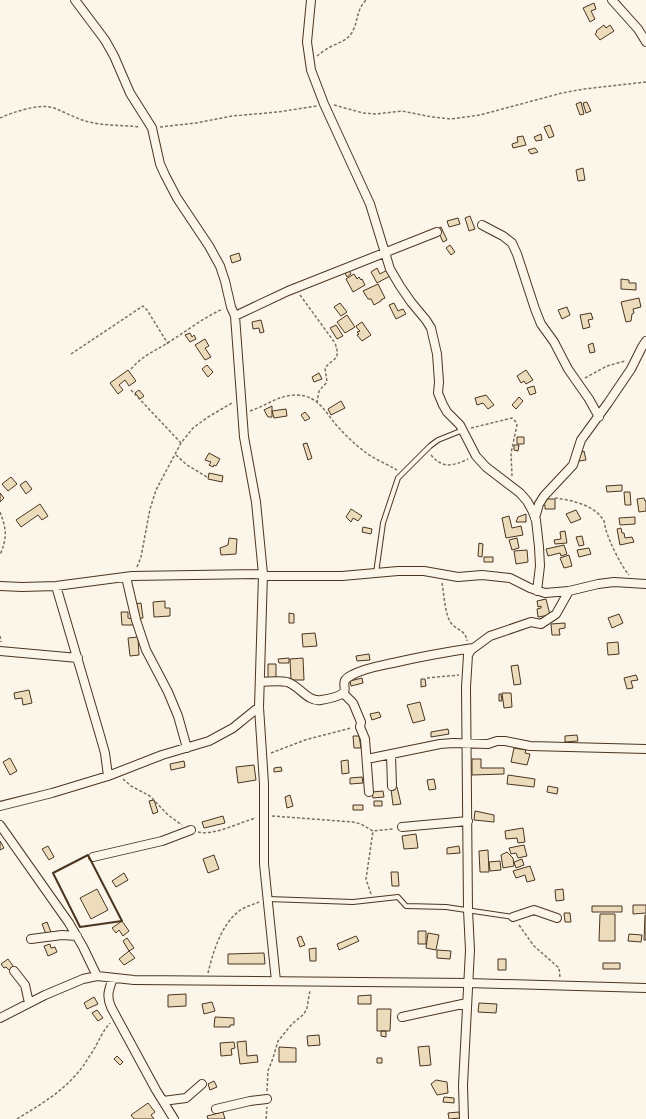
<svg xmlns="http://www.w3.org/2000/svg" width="646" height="1119" font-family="'Open Sans',sans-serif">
  <rect width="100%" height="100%" fill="#fbf6e9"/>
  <!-- building -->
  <path fill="#ecdcbc" stroke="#4a3520" d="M594 3 596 9 591 11 595 19 590 22 583 8Z
    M604 25 606 28 610 25 614 31 600 40 595 34 597 32 596 31Z
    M581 102 584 114 580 115 576 104Z
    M587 102 591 111 586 113 583 103Z
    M550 125 554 136 549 138 544 127Z
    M541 134 542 140 536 141 534 137Z
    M523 136 526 145 513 148 512 144 518 142 517 137Z
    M535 148 538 152 531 154 528 150Z
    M583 168 585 180 578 181 576 170Z
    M470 216 475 229 469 231 465 218Z
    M458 218 460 224 449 227 447 221Z
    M441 227 447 240 443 242 437 229Z
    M450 245 455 252 451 255 446 248Z
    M239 253 241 260 232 263 230 256Z
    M377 268 380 274 387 270 390 276 377 283 371 272Z
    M349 270 351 274 347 277 344 271Z
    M354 274 357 279 359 277 361 280 362 279 365 285 353 292 346 279Z
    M621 279 629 280V283H636V290L621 289Z
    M378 284 385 298 381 300V301L374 305 371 299H368L363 291Z
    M639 298 641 307 633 309 634 313 632 314 631 321 626 322 621 302Z
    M340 303 347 312 341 316 334 307Z
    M394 303 398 311 403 309 406 314 396 319 389 305Z
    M567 307 570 315 562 319 558 310Z
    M591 313 593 319 588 320 590 327 583 329 580 315Z
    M347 315 355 327 345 333 337 322Z
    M261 320 264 332 260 333 259 328 253 329 252 322Z
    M362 322 371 335 362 341 357 335 359 334 357 332 360 331 357 328 356 326Z
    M336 325 343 336 337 339 330 328Z
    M190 333 192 337 194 335 196 339 190 342 185 335Z
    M205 339 209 346 205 348 211 357 205 360 195 345Z
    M593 343 595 352 590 353 588 345Z
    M207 365 213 372 208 377 202 369Z
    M128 370 136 381 129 386 125 380 119 385 123 390 118 394 110 383Z
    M526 370 533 380 526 384 524 381 521 383 517 376Z
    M319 373 322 379 314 382 312 377Z
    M534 386 536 393 530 395 527 388Z
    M139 390 144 396 140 399 135 393Z
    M486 395 494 405 488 409 483 403 477 405 475 398Z
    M519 397 523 401 516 409 512 405Z
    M341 401 345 408 331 415 328 409Z
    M272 406V417H268L264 410Z
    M286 409 287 416 274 418 272 411Z
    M305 412 310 418 305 421 301 415Z
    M517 437H524V444H517Z
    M307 443 312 458 308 460 303 444Z
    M514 445H519L518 451 514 450Z
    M584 451 586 460 579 461 578 455Z
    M209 453 220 459 216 466 214 465 213 467 209 465 211 462 205 460Z
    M209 473 223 476 222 482 208 479Z
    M11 477 17 484 8 491 2 484Z
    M26 481 32 489 26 494 20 485Z
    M622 485V491L607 492 606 486Z
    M624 492H630L631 505H625Z
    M0 493 4 498 0 502Z
    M644 498 645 501H646V511L639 512 637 499Z
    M542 499H555V509H545V505L542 504Z
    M40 504 48 516 42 520 38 515 21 527 16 520Z
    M351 509 362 516 358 521 353 518 351 522 346 517Z
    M576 510 581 519 571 523 566 514Z
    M526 514V522H516L518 517Z
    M509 516 512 528 521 526 523 535 506 538 502 518Z
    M635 517V524L620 525 619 518Z
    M363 527 372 529 371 534 362 532Z
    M621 528 622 533H624L625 538 632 537 634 542 620 545 617 529Z
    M565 531 567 543 555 544 554 540 561 539 560 532Z
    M582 536 584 545 579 546 576 537Z
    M229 538 237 539 236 554 221 555 220 548 228 545Z
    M517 538 519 548 512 550 509 540Z
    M479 543 483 544 482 557 478 556Z
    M564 545 567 554 561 556 560 553 548 556 546 549Z
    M589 548 591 554 579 557 577 550Z
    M527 550 528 562 516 564 514 551Z
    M569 555 572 566 564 568 560 558Z
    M484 557H493V562H484Z
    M546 599 550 615 538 617 537 609 541 608V606L538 607 537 601Z
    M165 601V608H170V616L154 617 153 602Z
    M141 603 143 618 137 619 135 604Z
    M121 612H128V618L133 619V625H122Z
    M289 613 294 614V623H289Z
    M619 614 623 623 612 628 608 618Z
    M565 623V628L559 629 560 635H552L551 624Z
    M315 633 317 646 303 647 302 634Z
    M138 637 139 655 130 656 128 638Z
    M618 642 619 654 608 655 607 643Z
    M369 654 370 660 357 661 356 656Z
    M289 658V663H279L278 659Z
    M303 658 304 680H291L290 659Z
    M268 664H276V678H268Z
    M518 665 521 684 514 685 511 666Z
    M636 675 638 680 631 681 633 688 627 689 624 678Z
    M362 678 363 683 351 686 350 681Z
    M421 679H425L426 686 421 687Z
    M29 690 32 703 23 705 22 698 15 699 14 693Z
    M502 693H511L512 707 504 708Z
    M499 694H501L502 701H499Z
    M420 702 425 720 413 723 407 705Z
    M379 712 381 717 372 720 370 714Z
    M448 729 449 734 431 737V732Z
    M577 735 578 741 565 742V736Z
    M353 736H359L361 748H354Z
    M514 748 526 750 525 753 530 754 527 765 511 762Z
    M10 758 17 771 10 775 3 762Z
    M472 759H481V768H504V774L472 775Z
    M348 760 349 773 342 774 341 761Z
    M184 761 185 767 171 770 170 764Z
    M254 765 256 780 238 783 236 767Z
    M281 767 282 771 274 772V768Z
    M508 775 535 779 534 787 507 784Z
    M362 777 363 783 350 784V778Z
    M434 779 436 789 429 790 427 780Z
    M548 786 558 788 557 794 547 792Z
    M397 787 401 804 393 805 391 789Z
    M383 791 384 797 373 798 372 792Z
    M290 795 293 806 287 808 285 797Z
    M154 800 158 812 153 814 149 801Z
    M374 801H382V806H374Z
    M353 805H363V810H353Z
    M475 811 494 815V822L474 820Z
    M223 816 225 823 204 828 202 822Z
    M523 828 525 842 518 843 517 838 506 839 505 831Z
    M416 834 418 848 404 849 402 836Z
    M0 841 4 848 0 850Z
    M524 845 527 856 518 858 516 853 511 854 509 848Z
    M48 846 54 857 49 860 42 849Z
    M459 846 460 853 447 854V848Z
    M488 850 489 872H480L479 851Z
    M507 852 513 858 514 866 503 868 501 855Z
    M214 855 219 869 208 873 203 859Z
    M522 859 524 865 516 868 514 862Z
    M500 861 501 870 490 871 489 862Z
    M530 866 535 880 527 882 525 875 516 878 513 871Z
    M391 872H398L399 886H392Z
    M124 873 128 880 116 887 112 881Z
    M97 889 108 910 91 919 80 898Z
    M563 889 564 900 556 901 555 890Z
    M633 905H646V913L633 914Z
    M592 906H622V912H592Z
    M564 913H570L571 922H565Z
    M600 914H615V941H599Z
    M645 915H646V940H644Z
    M122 921 129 931 123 936 119 930 116 933 112 928Z
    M47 922 51 932 46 934 42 924Z
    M418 931H426V944H418Z
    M428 933 439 935 436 950 426 948Z
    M629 934 642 935 641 942 628 941Z
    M301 936 305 945 300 947 297 938Z
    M356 936 359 941 339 950 337 944Z
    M127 938 134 948 129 951 123 941Z
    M50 944 51 948 55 947 57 952 48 956 44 946Z
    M316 948V961H310L309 949Z
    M437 950 451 951 450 959 437 958Z
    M129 951 135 958 124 965 119 959Z
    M264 953 265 964H228V954Z
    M8 959 14 967 10 971 6 967 4 968 1 964Z
    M498 959H506V970H498Z
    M603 963H620V969H603Z
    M186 994V1006L168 1007V995Z
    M371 995V1004H358V996Z
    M94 997 98 1004 87 1009 84 1003Z
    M212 1002 215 1011 204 1014 202 1004Z
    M479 1003 497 1004 496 1013 478 1012Z
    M377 1009H391L390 1031H377Z
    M97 1010 103 1018 98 1021 92 1013Z
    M215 1017 234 1018V1025H230V1027H214Z
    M381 1031H386V1037L381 1036Z
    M319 1035 320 1045 308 1046 307 1036Z
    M246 1041 247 1056 257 1055 258 1062 240 1064 237 1042Z
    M234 1042 235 1048 231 1049 232 1055 221 1056 220 1043Z
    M429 1046 431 1065 420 1066 418 1047Z
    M279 1047 296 1048V1062H279Z
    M117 1056 123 1062 120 1065 114 1059Z
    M377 1058H382V1063H377Z
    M436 1080 447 1082 448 1093 437 1095 431 1084Z
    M214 1081 217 1087 210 1090 208 1084Z
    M444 1097 454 1098V1103L443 1102Z
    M148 1103 155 1112 151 1115 154 1119H134L131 1115Z
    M223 1112 225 1119H208L207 1116Z
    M459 1112 460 1118 449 1119 448 1113Z"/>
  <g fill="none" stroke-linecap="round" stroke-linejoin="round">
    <!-- lane casing -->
    <g stroke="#4a3520" stroke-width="6">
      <path id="lane" d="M376 573 383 523 398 478 430 446 438 440 463 430
        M268 899 353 902 398 897 406 906 446 907 513 917"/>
    </g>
    <!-- street casing -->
    <g stroke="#4a3520" stroke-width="10">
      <path id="street" d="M75 0 105 40 114 56 130 93 152 128 160 164 165 175 177 198 209 246 220 266 225 281 231 307 235 316 244 437 256 502 263 574 259 707 264 784V864L276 981
        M311 0 307 42 311 70 324 104 370 204 390 269 400 286 411 302 426 320 431 328 437 354 439 382 438 393 443 405 447 412 460 425 476 456 486 467 520 493 527 501 532 510 536 520 539 547 540 566 537 591
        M612 0 638 29 646 42
        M482 225 503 236 512 243 517 254 535 309 541 324 554 342 568 369 589 399 599 417
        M235 316 288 291 437 232
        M535 518 539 504 544 496 573 465 581 440 608 403 631 369 642 347 646 341
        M263 576H342L398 571H424L458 577 482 575 510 578 530 588 545 593 569 591 598 584 614 582 646 584
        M126 577 136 620 146 650 168 692 178 716 187 748
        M0 586 22 587 56 586 132 576 263 574
        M56 586 99 732 105 753 108 776
        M0 651 78 658
        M260 682C268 682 279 680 287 682 300 686 307 702 321 700 327 699 340 697 344 692 347 687 339 681 352 675 365 668 379 666 393 663 419 657 446 652 473 648
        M343 693 353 703 361 722 360 727 365 739 369 792
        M391 755 392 786
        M367 759 440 744 453 743 488 744 497 741H505L530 746 646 749
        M0 806 52 793 108 776 162 755 209 741 233 728 259 707
        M0 825 69 923 83 947 97 976
        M402 827 468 821
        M93 857 162 841 191 830
        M513 917 534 910 557 918
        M31 939 62 935 77 936
        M14 971 25 985 29 1003
        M113 978C109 989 106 996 111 1007L156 1090 174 1119
        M402 1017 467 1003
        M0 1018 45 995 83 979 97 976 134 980 468 983 646 988
        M163 1101 186 1098 202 1084
        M216 1109 250 1101 267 1099
        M464 1119 463 1085 470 950 468 910 466 687 468 655 471 650 490 636 531 622 541 624 556 614 569 591"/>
    </g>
    <!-- path -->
    <path stroke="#7f6f5c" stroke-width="1.5" stroke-dasharray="3 2" stroke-linecap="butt" d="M317 56C321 53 326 49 330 47 338 43 346 41 351 34 359 22 355 12 366 0
      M334 105 363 113 376 114 402 111 432 117 451 119 480 115 562 93 584 89 646 82
      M0 118C13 112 40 103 54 108 67 113 80 121 94 123 109 126 125 125 140 127
      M160 127 196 123 232 116 278 112 317 106
      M300 295 335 343C341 361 334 357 325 368L327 382 319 391 317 402
      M71 354 143 306 147 310 168 344
      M131 369C143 355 154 352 169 342 187 331 204 317 223 309
      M585 378 607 366 625 361
      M131 390 181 443
      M250 411C266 406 278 395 296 395 320 395 326 415 340 429 347 437 356 445 365 452 374 459 387 464 397 470
      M471 428 512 418 516 422 517 425 511 453 512 476
      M176 455 187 465 207 477
      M431 455C443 469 453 466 468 459
      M555 498C571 500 595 505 604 521 605 524 605 527 606 530 609 541 621 566 629 575
      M0 512C7 530 7 538 0 555
      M137 567 141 557 150 509 156 490 181 443 193 428 208 417 232 403
      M442 583C444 594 445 615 451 623 456 630 466 630 467 641
      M0 636 1 642
      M427 678 459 675
      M271 753 305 740 351 728
      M123 779 131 786 150 796 168 815 182 825
      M272 816 353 822 361 824 373 831 393 829
      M198 832C214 836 240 822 256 818
      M371 894 366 879 373 831
      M519 925 534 946 559 968 560 977
      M208 973C213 952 221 925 239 911 244 907 252 905 259 902
      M267 1091 268 1071 273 1058 278 1041 292 1024 304 1014 307 1008 310 990
      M17 1119C46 1101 71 1087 89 1057 97 1046 101 1033 110 1023
      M266 1119 267 1107"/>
    <!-- lane -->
    <use href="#lane" stroke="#fbf6e9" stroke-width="4"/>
    <!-- street -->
    <use href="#street" stroke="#fbf6e9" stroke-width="8"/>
    <!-- wall -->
    <path stroke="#4a3520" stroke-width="2" d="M88 855 122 921 80 927 53 873Z"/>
  </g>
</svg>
